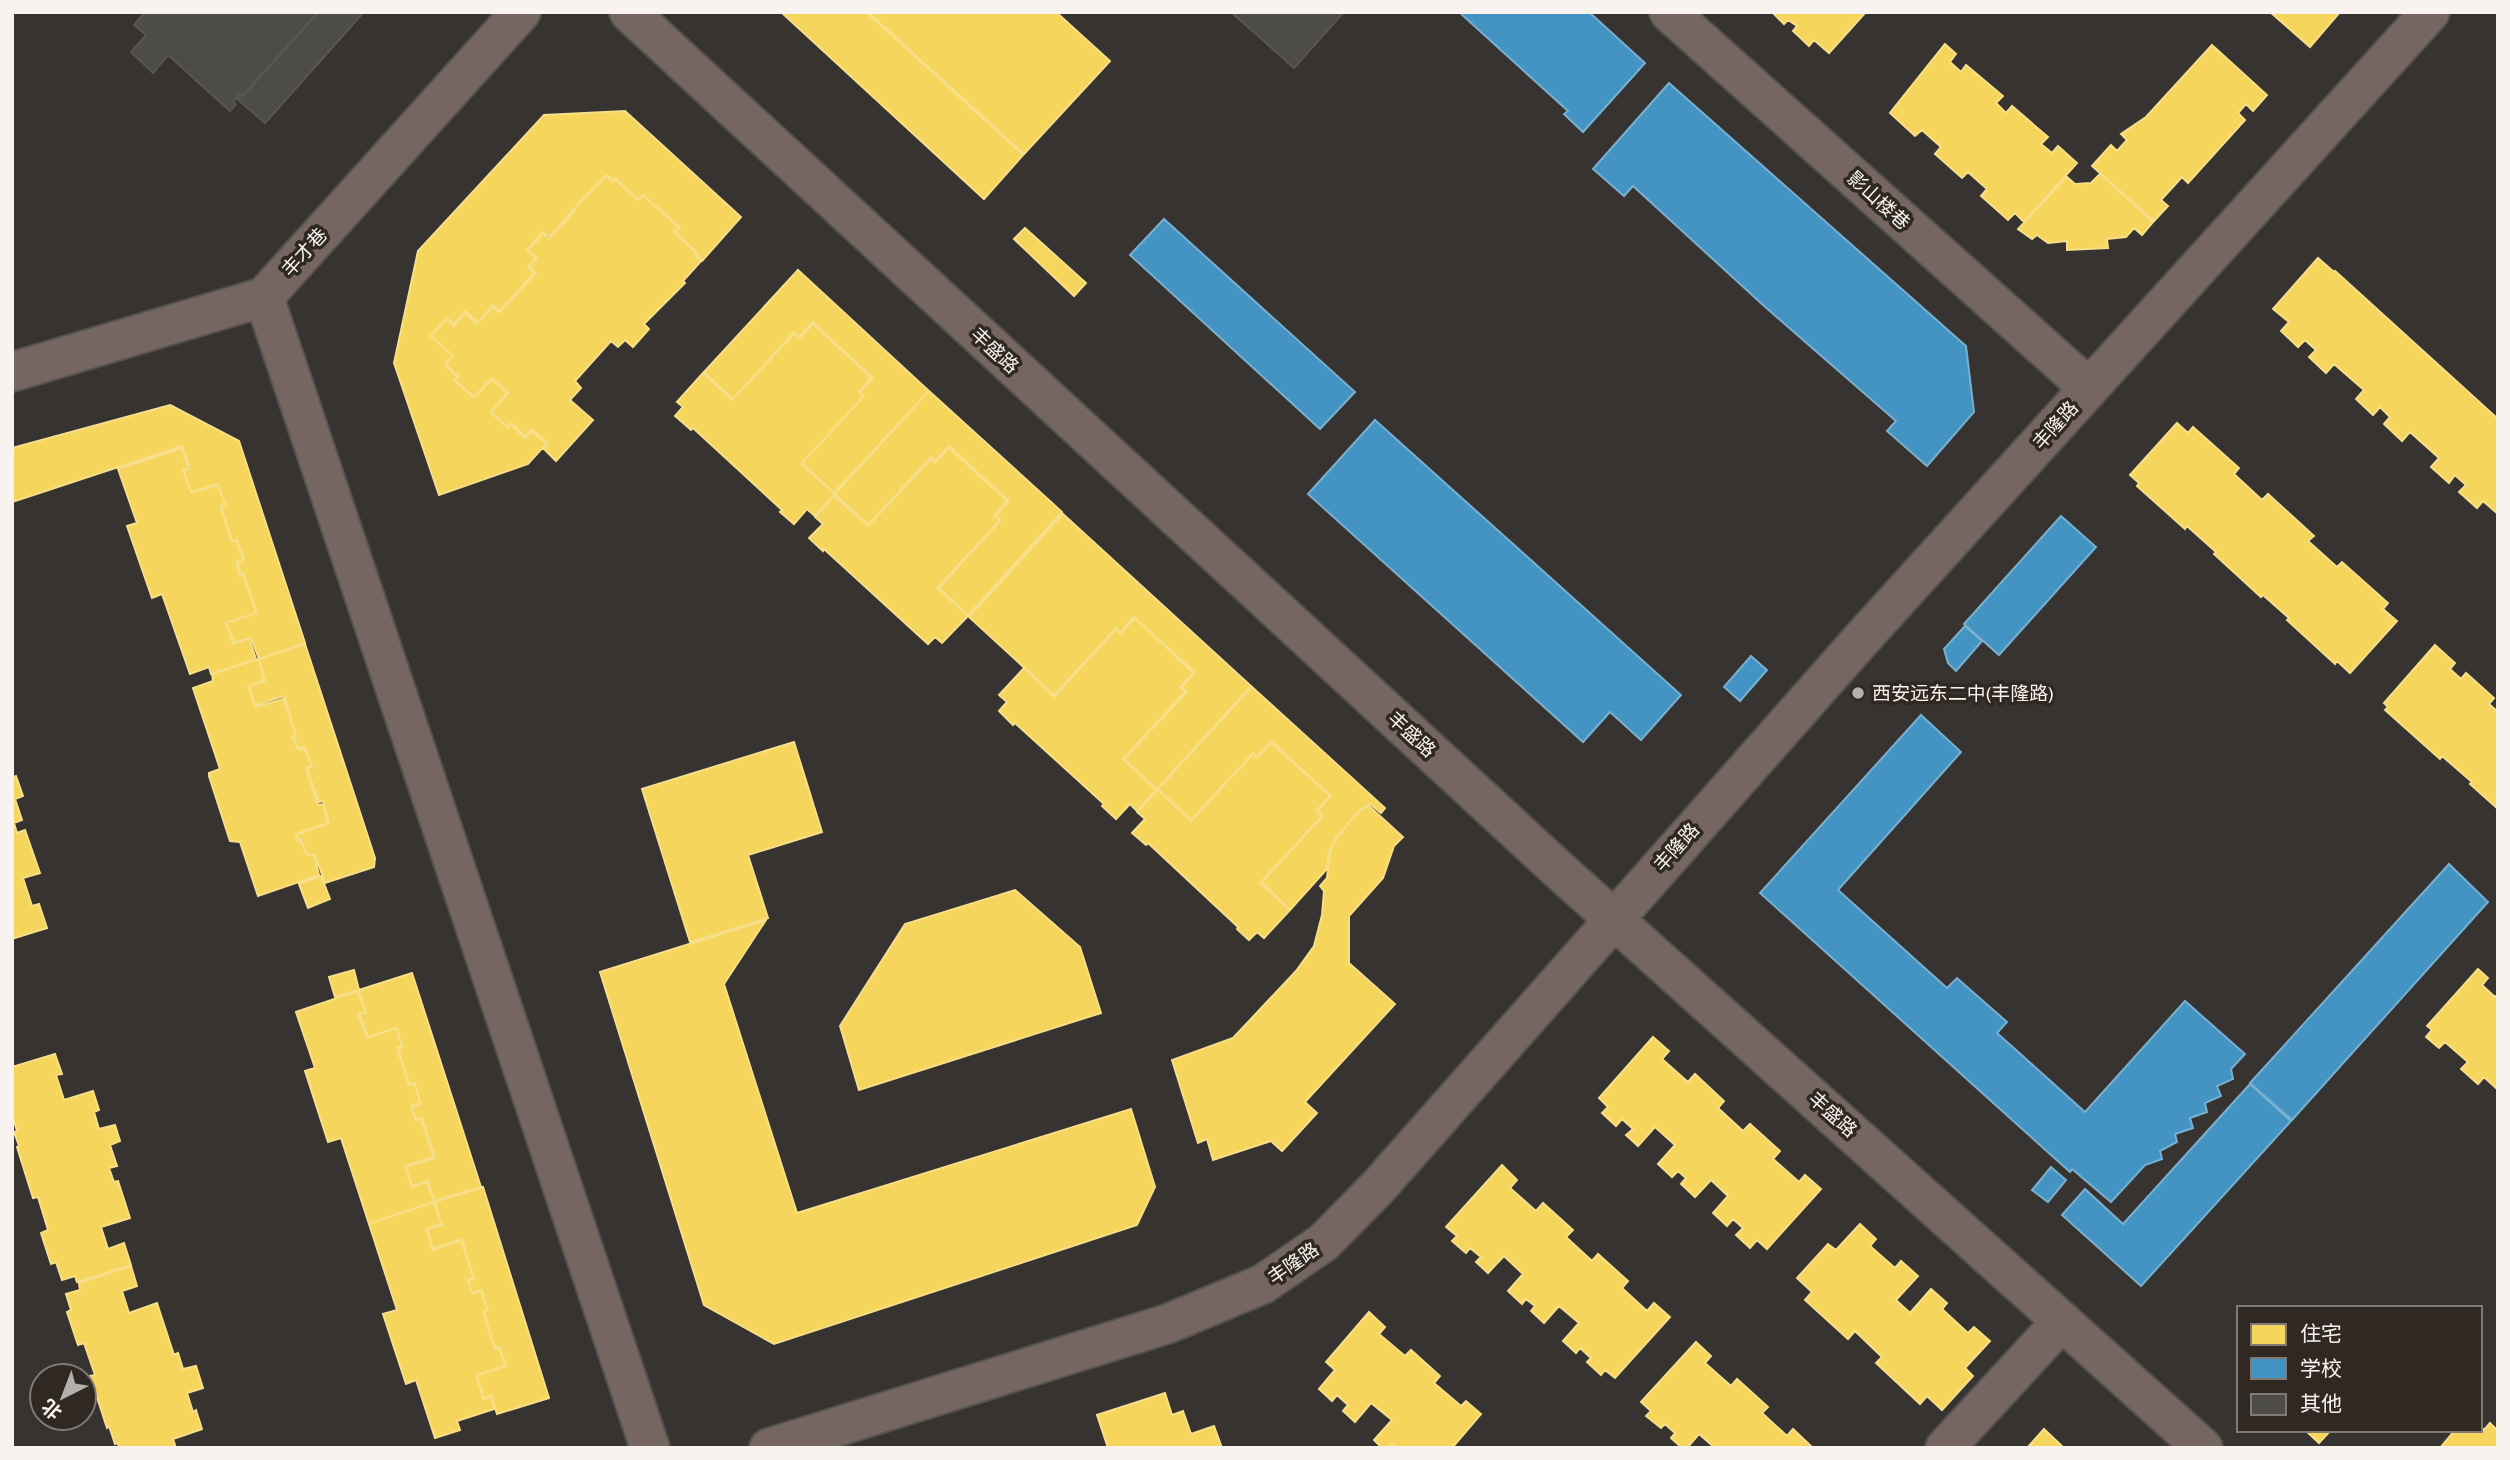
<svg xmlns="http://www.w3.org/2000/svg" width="2510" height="1460" font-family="'Archivo Narrow','Noto Sans SC',sans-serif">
  <rect width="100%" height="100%" fill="#363330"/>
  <!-- homes -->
  <path fill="#f6d55c" stroke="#f7de88" stroke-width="2" d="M781 12H866L1023 155 984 199Z
    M868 12H1056L1110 61 1024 154Z
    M1772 12H1866L1829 53 1814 40 1809 46 1793 31 1797 26 1788 20 1784 24Z
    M2270 12H2340L2310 47Z
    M1945 44 1956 54 1950 62 1961 72 1966 65 2003 96 1996 103 2006 113 2012 106 2048 137 2041 144 2052 153 2058 146 2077 163 2024 222 2015 213 2008 220 1981 196 1987 189 1978 181 1968 172 1962 178 1935 154 1941 147 1922 130 1915 136 1890 113Z
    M2212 45 2267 95 2253 111 2246 104 2238 113 2245 120 2188 183 2182 177 2161 200 2168 206 2154 221 2092 166 2111 145 2117 151 2127 140 2121 134 2146 117Z
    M625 111 741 217 702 261 696 255 698 253 675 232 680 227 643 195 638 199 616 179 613 180 606 175 588 193 550 237 543 232 527 250 536 258 528 267 534 273 500 311 493 305 478 322 465 311 454 324 447 318 430 336 452 355 445 365 457 377 454 380 474 398 492 379 507 393 490 412 508 428 511 425 525 438 532 431 546 444 528 464 439 495 394 363 418 251 544 115Z
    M2100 174 2153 222 2142 235 2134 228 2126 237 2107 239 2108 248 2067 250V241L2048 243 2037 235 2032 239 2018 229 2067 177 2075 184 2091 183Z
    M606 176 613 182 615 180 638 200 643 195 678 227 674 232 696 253 694 255 701 261 683 281 685 283 644 324 649 329 633 347 625 340 618 347 611 341 575 381 581 388 570 400 593 420 556 461 543 448 548 443 532 429 525 436 511 423 507 427 491 412 508 393 492 378 474 397 455 380 459 377 445 364 453 355 431 336 446 319 454 326 465 313 477 324 493 307 499 313 536 273 529 267 537 258 528 250 543 234 549 239 575 211 573 210Z
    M1025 228 1086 283 1074 296 1014 239Z
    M2318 258 2334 272 2335 271 2498 419V514L2483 501 2477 508 2459 492 2466 485 2455 475 2449 483 2431 467 2439 458 2410 432 2402 441 2384 424 2390 417 2380 407 2373 415 2356 399 2364 390 2334 364 2326 373 2309 357 2316 350 2305 340 2298 347 2281 331 2289 322 2273 309Z
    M798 270 929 391 834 493 802 463 864 396 860 392 873 378 813 322 799 337 794 332 733 399 704 372Z
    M813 324 871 378 859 392 863 397 801 464 835 494 815 516 807 509 794 524 780 512 782 510 693 428 691 430 675 416 683 407 677 402 703 373 732 400 794 334 799 339Z
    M929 391 1062 512 968 615 939 588 1001 520 996 515 1009 501 949 446 935 461 931 457 868 525 835 494Z
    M170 405 239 441 305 643 259 659 251 638 234 642 226 623 257 613 244 574 241 575 238 563 244 559 237 540 232 541 223 513 222 506 225 505 218 484 191 492 184 471 190 468 182 446 12 502V448Z
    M2177 423 2188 433 2193 427 2239 468 2234 474 2262 500 2268 494 2314 536 2308 541 2337 567 2342 562 2388 603 2383 609 2397 621 2350 673 2337 661 2335 664 2287 620 2289 618 2263 595 2261 597 2214 554 2216 552 2187 526 2185 529 2137 486 2139 483 2130 475Z
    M182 448 188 469 183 470 191 493 218 485 225 504 220 506 232 542 236 540 243 559 236 562 240 576 243 575 256 613 226 623 233 644 249 638 256 659 211 674 209 667 190 674 162 594 152 598 127 526 137 523 118 469Z
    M949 448 1007 501 994 516 1000 520 937 588 968 616 942 643 935 637 928 644 824 549 823 551 809 538 823 524 815 517 834 496 868 526 931 459 935 463Z
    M1063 514 1251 686 1157 789 1124 759 1187 692 1182 687 1195 672 1134 617 1121 632 1116 628 1054 695 969 617Z
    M1135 618 1193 673 1180 687 1185 692 1123 759 1156 790 1137 811 1130 804 1116 819 1102 806 1104 804 1015 723 1013 725 999 711 1007 702 999 695 1024 668 1054 697 1116 629 1120 634Z
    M305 644 375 858 374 867 325 883 315 855 307 854 301 839 298 840 296 835 329 823 323 801 319 802 309 774 308 769 312 766 307 751 304 747 298 748 294 737 296 735 284 696 255 705 249 686 265 681 259 660 264 680 248 686 255 707 283 699 296 735 292 737 298 749H304L309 758 311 766 306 768 318 805 323 804 328 823 301 832 296 834V836L297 841 300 840 307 855H314L319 875 258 896 240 842 230 841 209 776V773L220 769 193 688 213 681 212 674Z
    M2435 645 2455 663 2450 669 2461 679 2466 673 2494 698 2489 704 2498 712V809L2470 784 2472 782 2442 756 2440 759 2385 710 2388 707 2384 703Z
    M1252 687 1385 808 1381 813 1370 804 1360 810 1337 836 1329 852 1326 870 1290 910 1262 882 1323 816 1317 811 1331 796 1271 741 1257 756 1253 753 1191 820 1158 789Z
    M794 742 822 832 748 855 768 918 690 942 642 789Z
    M1271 743 1330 796 1316 811 1322 816 1260 883 1290 910 1264 938 1257 932 1249 940 1237 929 1238 927 1148 843 1146 845 1132 833 1145 819 1137 812 1158 790 1191 821 1253 754 1257 758Z
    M16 776 23 796 15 799 22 820 14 823 17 833 25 830 40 873 23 878 32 906 39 904 47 928 12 939V778Z
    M1369 806 1403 837 1394 846 1383 878 1349 916V963L1395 1004 1305 1102 1317 1113 1282 1151 1271 1141 1213 1160 1207 1139 1198 1143 1172 1060 1233 1038 1296 971 1314 946 1322 915 1324 891 1320 886 1327 878 1330 852 1337 838 1357 813Z
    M321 876 330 899 308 908 299 884Z
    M1015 890 1080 947 1101 1013 859 1090 840 1026 905 924Z
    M766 920 724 984 797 1213 1131 1109 1155 1187 1137 1225 774 1344 704 1305 600 972Z
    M2478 969 2488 978 2482 985 2495 997 2498 994V1090L2484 1077 2478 1084 2461 1069 2468 1062 2445 1042 2439 1048 2426 1037 2432 1030 2427 1026Z
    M354 970 359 990 335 997 329 977Z
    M412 973 481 1187 434 1201 428 1181 412 1186 406 1167 435 1158 422 1118 416 1119 412 1107 421 1104 415 1083 410 1085 398 1048 403 1047 396 1028 368 1037 360 1014 366 1013 359 990Z
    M358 991 365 1012 358 1014 367 1038 396 1028 402 1046 397 1048 409 1086 415 1084 420 1103 411 1106 416 1121 421 1119 433 1157 405 1166 412 1187 427 1182 434 1202 371 1223 434 1202 441 1224 426 1229 433 1250 461 1240 473 1278 467 1280 473 1294 481 1291 487 1310 483 1312 495 1349 499 1348 505 1366 476 1375 483 1399 491 1397 494 1409 457 1421 460 1430 435 1438 416 1380 406 1384 383 1314 397 1310 341 1138 328 1142 305 1071 315 1068 296 1012Z
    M1653 1037 1669 1051 1662 1059 1688 1082 1695 1074 1724 1101 1718 1108 1743 1131 1750 1124 1780 1151 1773 1159 1799 1182 1805 1175 1821 1189 1767 1249 1757 1240 1750 1248 1736 1235 1743 1228 1733 1219 1727 1226 1713 1213 1728 1196 1711 1180 1695 1197 1681 1184 1686 1178 1678 1171 1672 1177 1658 1164 1675 1145 1655 1127 1638 1146 1626 1135 1633 1129 1622 1119 1616 1126 1602 1113 1608 1107 1599 1098Z
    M55 1054 62 1074 56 1075 64 1100 93 1091 99 1110 94 1112 99 1129 115 1125 120 1141 110 1145 117 1166 109 1168 114 1182 118 1181 130 1218 101 1227 108 1249 124 1243 131 1265 77 1282 75 1276 62 1280 56 1262 51 1264 41 1233 48 1230 38 1197 33 1198 17 1147 19 1146 14 1132 17 1131 14 1121H12V1067Z
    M1502 1165 1517 1180 1510 1188 1536 1211 1543 1203 1573 1230 1566 1237 1592 1261 1598 1254 1628 1281 1622 1288 1647 1311 1654 1303 1670 1317 1615 1378 1605 1370 1601 1375 1587 1362 1591 1358 1580 1348 1576 1353 1563 1341 1579 1323 1559 1306 1544 1323 1531 1311 1535 1306 1526 1299 1522 1304 1508 1291 1523 1274 1504 1256 1488 1273 1476 1262 1481 1257 1470 1248 1466 1253 1452 1241 1457 1236 1446 1227Z
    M483 1187 549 1398 497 1414 491 1395 484 1398 477 1375 506 1366 500 1347 495 1348 484 1312 488 1311 482 1290 472 1293 468 1281 474 1279 462 1239 433 1249 427 1229 442 1225 435 1202Z
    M1860 1224 1876 1239 1870 1246 1895 1268 1901 1261 1918 1276 1896 1300 1910 1313 1931 1289 1947 1303 1942 1309 1968 1333 1974 1327 1990 1341 1965 1368 1973 1376 1942 1410 1927 1396 1920 1404 1876 1363 1882 1357 1855 1331 1848 1339 1805 1300 1812 1292 1797 1278 1828 1244 1836 1250Z
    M131 1266 137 1286 122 1291 129 1313 157 1303 174 1355 178 1353 183 1369 196 1366 203 1388 187 1393 193 1412 196 1410 202 1429 173 1439 176 1448H119L118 1443 115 1444 109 1426 107 1428 90 1376 95 1375 84 1343 78 1345 67 1312 71 1310 66 1294 80 1290 79 1283Z
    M1369 1312 1385 1327 1379 1334 1405 1356 1411 1350 1440 1376 1434 1383 1461 1406 1466 1401 1481 1414 1452 1448H1396L1392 1444 1389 1448H1382L1374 1440 1392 1420 1371 1403 1355 1422 1343 1411 1348 1405 1337 1395 1332 1401 1319 1389 1335 1370 1326 1362Z
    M1696 1342 1711 1356 1705 1363 1731 1386 1737 1379 1768 1407 1762 1413 1787 1436 1793 1429 1813 1448H1715L1699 1434 1687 1448H1682L1671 1438 1675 1433 1665 1424 1661 1428 1646 1416 1651 1411 1641 1402Z
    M1165 1393 1172 1415 1183 1411 1191 1434 1214 1426 1222 1448H1108L1097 1415Z
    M2490 1423 2498 1431V1448H2440L2455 1430H2480V1426L2484 1430Z
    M2044 1429 2064 1448H2027Z
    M2305 1430H2331L2319 1443Z"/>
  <!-- schools -->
  <path fill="#4393c3" stroke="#79b0d0" stroke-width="2" d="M1459 12H1589L1645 63 1583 132 1564 114 1568 111Z
    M1669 83 1966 346 1974 412 1927 466 1887 431 1896 421 1763 305 1633 186 1624 196 1593 169Z
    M1164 219 1355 392 1320 429 1130 255Z
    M1375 420 1681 695 1641 740 1610 712 1583 742 1308 494Z
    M2061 516 2096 547 1999 655 1964 624Z
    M1965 626 1982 641 1956 671 1948 663 1944 649Z
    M1751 656 1767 670 1740 701 1724 687Z
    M1921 715 1961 752 1838 890 1947 988 1957 978 2007 1022 1997 1033 2085 1112 2185 1001 2245 1054 2231 1069 2233 1079 2217 1086 2221 1096 2205 1103 2207 1112 2190 1118 2193 1128 2175 1134 2177 1142 2160 1151 2162 1159 2145 1165 2111 1202 2072 1169 2070 1172 1760 893Z
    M2449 864 2488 902 2292 1120 2250 1083Z
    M2250 1084 2291 1121 2141 1286 2062 1215 2085 1189 2123 1224Z
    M2051 1167 2066 1180 2048 1202 2032 1190Z"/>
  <!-- building -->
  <path fill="#4e4c49" stroke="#585653" stroke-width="2" d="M145 12H318L243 95 240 93 233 101 236 104 230 111 168 55 153 73 131 52 146 35 134 25Z
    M319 12H364L265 123 237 99 241 94 243 96Z
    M1231 12H1344L1294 68Z"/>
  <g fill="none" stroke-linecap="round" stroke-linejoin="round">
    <!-- minor casing -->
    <g stroke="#54524f" stroke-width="42">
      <path id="minor" d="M1945 1448 2062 1321"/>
    </g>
    <!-- tertiary casing -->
    <g stroke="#54524f" stroke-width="42">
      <path id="tertiary" d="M629 12 1560 871 2203 1448
        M1669 12 2089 388
        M264 297 650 1448
        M12 372 264 297 521 12
        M769 1448 1167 1324 1263 1284 1324 1242 1379 1186 1859 642 2430 12"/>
    </g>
    <!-- minor -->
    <use href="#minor" stroke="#756661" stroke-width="38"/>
    <!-- tertiary -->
    <use href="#tertiary" stroke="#756661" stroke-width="38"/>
  </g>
  <!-- markers -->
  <circle fill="#b4b0ac" stroke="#302822" stroke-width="2.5" cx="1858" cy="693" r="7"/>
  <g text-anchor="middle" stroke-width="7" stroke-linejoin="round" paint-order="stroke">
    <!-- street labels -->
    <g font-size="19" fill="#f8f3ef" stroke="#302822">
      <text transform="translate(1879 200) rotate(42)" y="7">影山楼巷</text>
      <text transform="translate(304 252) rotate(-48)" y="7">丰才巷</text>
      <text transform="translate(995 350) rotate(43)" y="7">丰盛路</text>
      <text transform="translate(2055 425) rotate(-48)" y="7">丰隆路</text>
      <text transform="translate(1412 734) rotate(43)" y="7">丰盛路</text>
      <text transform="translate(1676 847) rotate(-48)" y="7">丰隆路</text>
      <text transform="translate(1833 1114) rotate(42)" y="7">丰盛路</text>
      <text transform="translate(1293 1263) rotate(-35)" y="7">丰隆路</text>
    </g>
    <!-- poi labels -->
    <g font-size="19" fill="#f8f3ef" stroke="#302822" text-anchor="start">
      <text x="1872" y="700">西安远东二中(丰隆路)</text>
    </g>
  </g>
  <!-- border -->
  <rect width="2510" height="1460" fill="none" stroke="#f8f3ef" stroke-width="28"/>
  <!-- legend -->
  <rect x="2237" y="1306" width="245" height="126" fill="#302822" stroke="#807974" stroke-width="2"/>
  <rect x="2251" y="1324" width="35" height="21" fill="#f6d55c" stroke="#807974" stroke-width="2"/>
  <text x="2300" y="1341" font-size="21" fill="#f8f3ef">住宅</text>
  <rect x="2251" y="1358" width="35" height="21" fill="#4393c3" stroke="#807974" stroke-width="2"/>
  <text x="2300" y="1376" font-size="21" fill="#f8f3ef">学校</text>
  <rect x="2251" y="1394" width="35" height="21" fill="#4e4c49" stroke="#807974" stroke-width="2"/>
  <text x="2300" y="1411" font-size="21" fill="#f8f3ef">其他</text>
  <!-- north arrow -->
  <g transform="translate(63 1397) rotate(222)"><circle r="33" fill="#302822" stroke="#807974" stroke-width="2"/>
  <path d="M0-5L12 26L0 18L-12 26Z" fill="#b4b0ac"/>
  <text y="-10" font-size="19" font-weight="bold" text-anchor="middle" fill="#f8f3ef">北</text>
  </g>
</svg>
